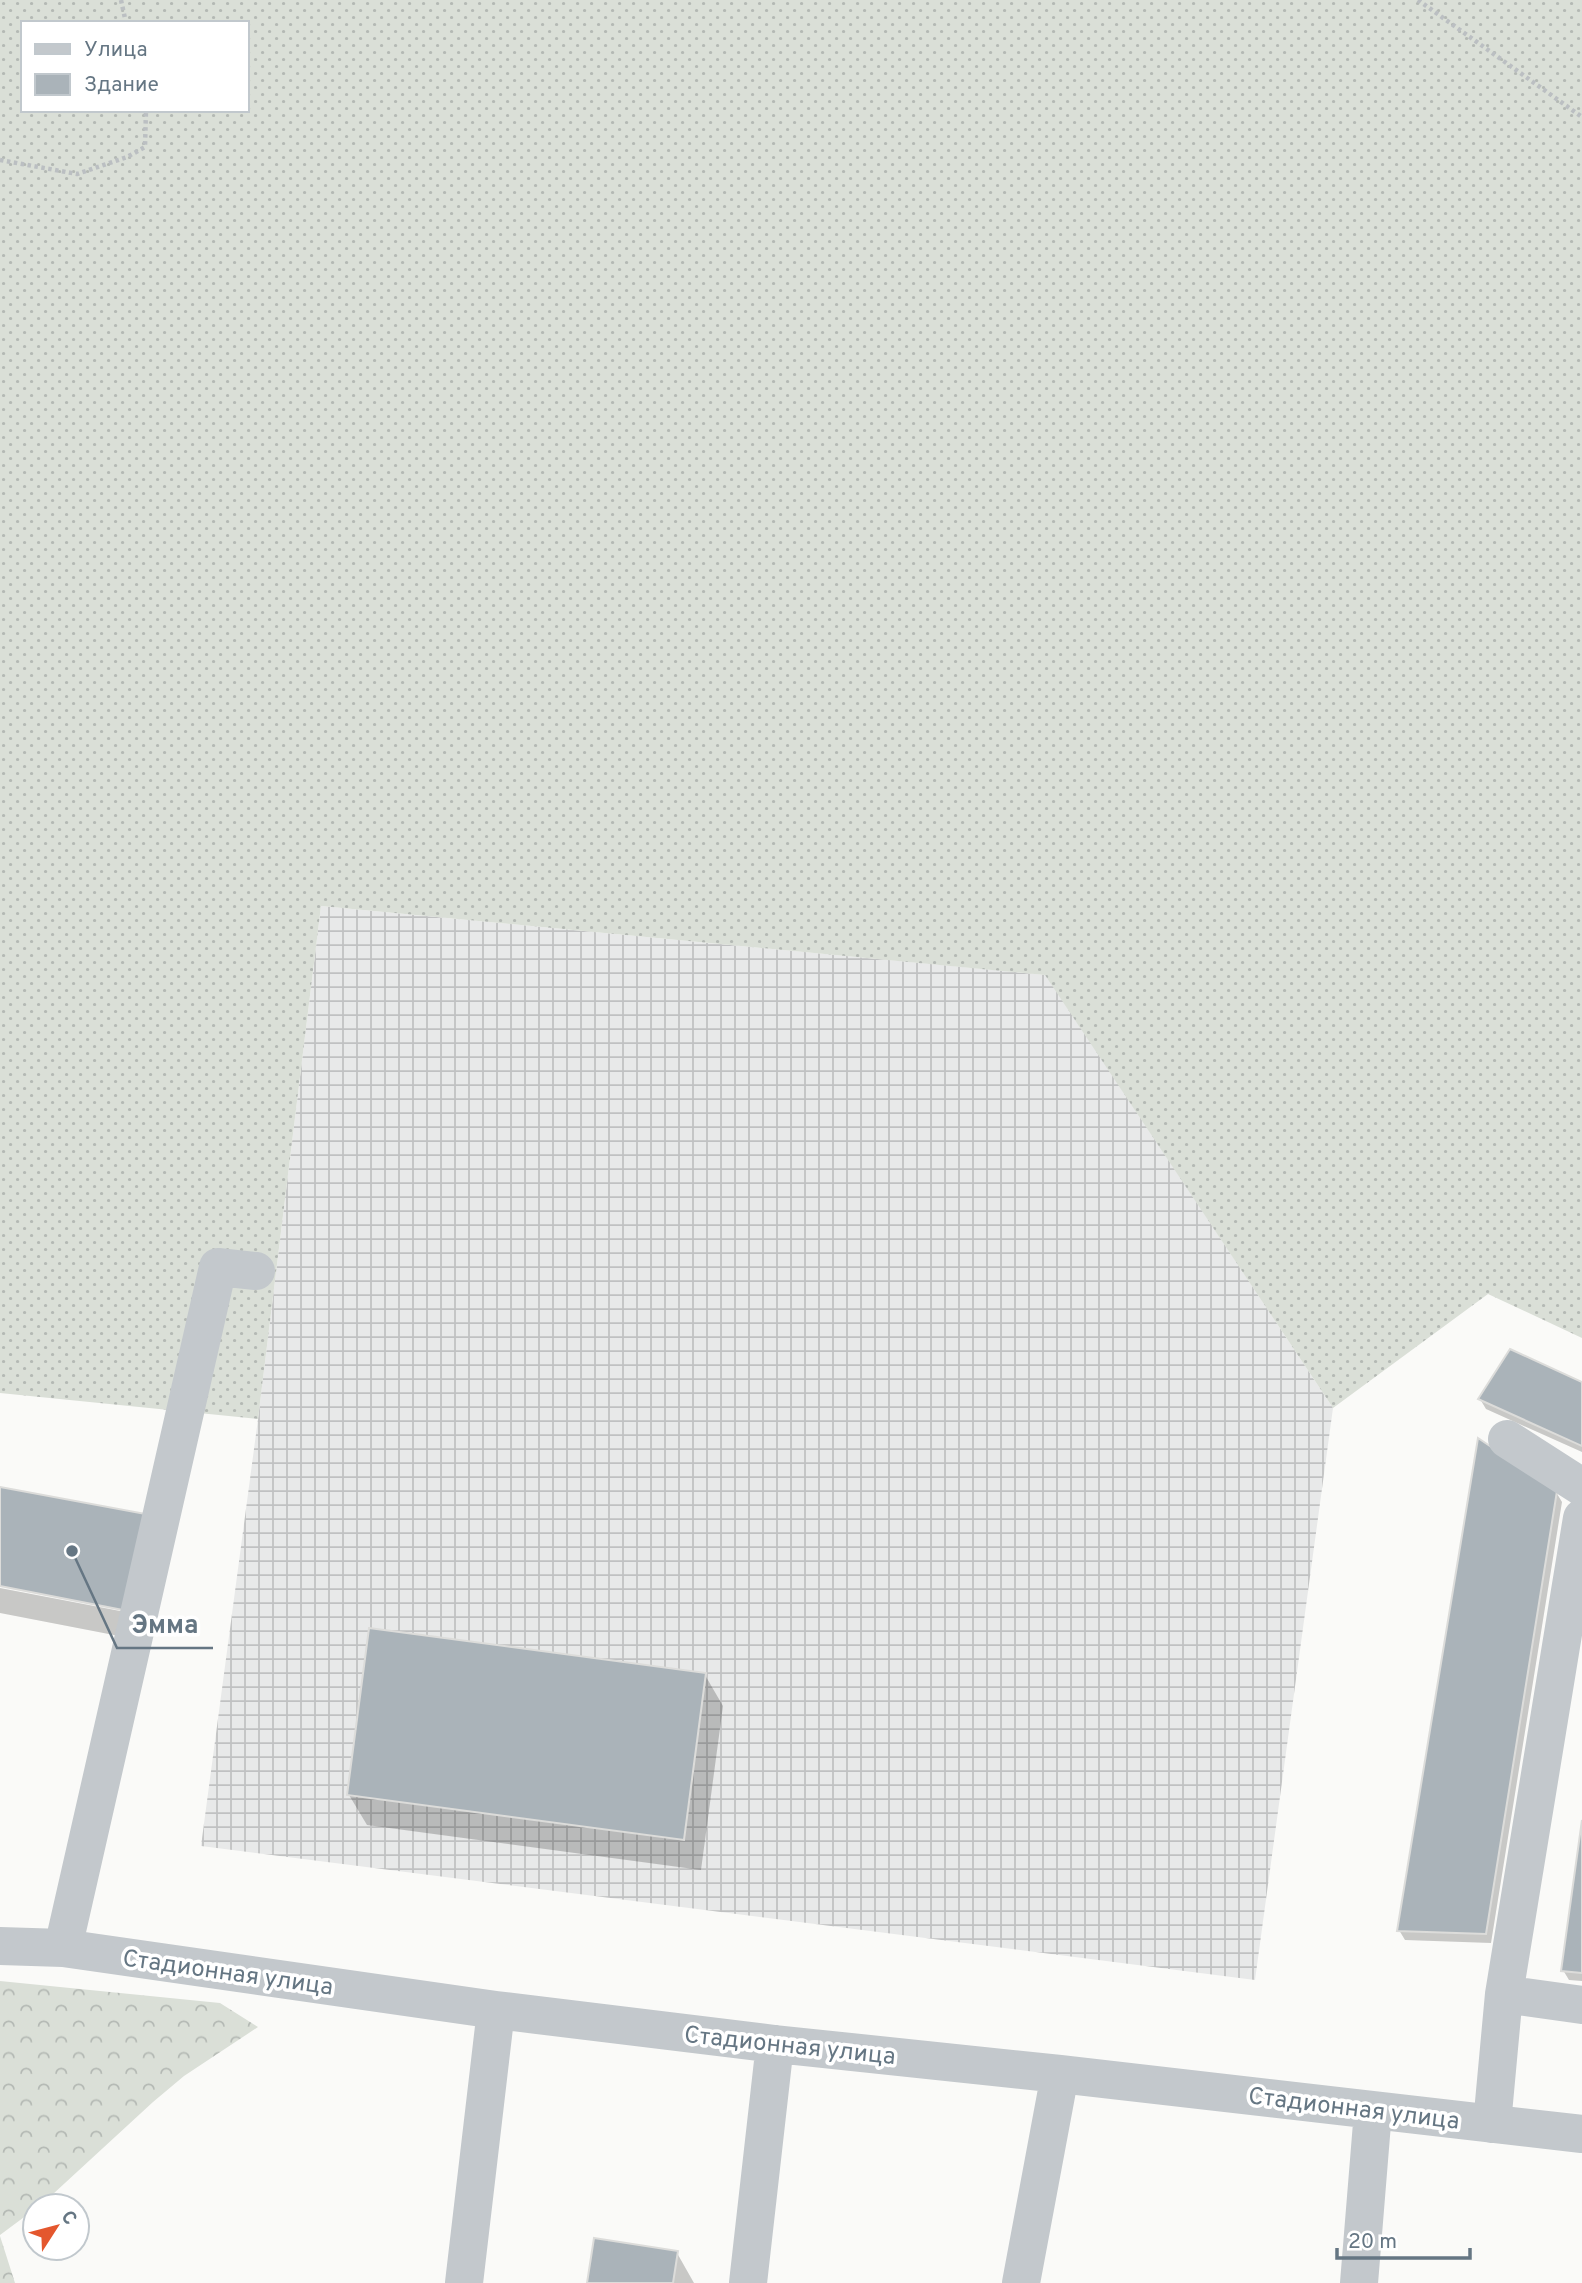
<svg xmlns="http://www.w3.org/2000/svg" width="1582" height="2283" font-family="Overpass,sans-serif">
  <defs>
    <pattern id="industrial-grid" width="8" height="8" patternUnits="userSpaceOnUse" patternTransform="scale(1.75)"><rect width="8" height="8" fill="#e8e9e9"/><path d="M0 4h8M4 0v8" fill="none" stroke="#c0c1c2"/></pattern>
    <pattern id="grass-dots" width="8" height="8" patternUnits="userSpaceOnUse" patternTransform="scale(1.75)"><rect width="8" height="8" fill="#dadfd7"/><path d="M2 2h.1M6 6h.1" fill="none" stroke="#b4b9b4" stroke-width="1.8" stroke-linecap="round"/></pattern>
    <pattern id="forest-crowns" width="20" height="18" patternUnits="userSpaceOnUse" patternTransform="scale(1.75)"><rect width="20" height="18" fill="#dadfd7"/><path d="M2 6a3 3 0 1 1 6 0M12 15a3 3 0 1 1 6 0" fill="none" stroke="#b4b9b4"/></pattern>
  </defs>
  <rect width="100%" height="100%" fill="#fafaf8"/>
  <!-- industrial -->
  <path fill="url(#industrial-grid)" d="M321 906 1046 975 1333 1408 1255 1980 201 1846 258 1419Z"/>
  <!-- grass -->
  <path fill="url(#grass-dots)" fill-rule="evenodd" d="M0 0H1582V1338L1488 1294 1333 1408 1045 975 321 906 258 1419 0 1393ZM23 23H247V110H23Z"/>
  <!-- forest -->
  <path fill="url(#forest-crowns)" d="M0 1981 220 2003 258 2027 184 2076 153 2102 40 2206H35V2209L0 2235Z
    M0 2236 15 2283H0Z"/>
  <!-- shadow -->
  <path fill="#0003" d="M1582 1384V1452L1486 1409 1480 1399Z
    M0 1488 167 1548 150 1642 0 1613V1588L141 1615 142 1612 0 1584Z
    M1556 1492 1562 1502 1491 1943 1405 1940 1399 1930Z
    M705 1675 723 1706 701 1870 367 1825 349 1795Z
    M1582 1833V1981L1569 1980 1563 1970Z
    M677 2253 694 2283H589Z"/>
  <!-- building -->
  <path fill="#aab3b9" stroke="#dcdcda" stroke-width="2" d="M1510 1349 1582 1382V1446L1478 1399Z
    M1478 1438 1557 1491 1486 1934 1397 1931Z
    M0 1487 151 1515 133 1612 0 1586Z
    M369 1628 706 1673 684 1840 347 1795Z
    M1582 1820V1973L1561 1971Z
    M594 2238 678 2251 673 2283H587Z"/>
  <g fill="none" stroke-linecap="round" stroke-linejoin="round">
    <!-- path -->
    <path stroke="#bbbfc2" stroke-width="4.5" stroke-dasharray="3.5 3.5" stroke-linecap="butt" d="M121 0 126 23
      M1418 0 1582 117
      M0 160 77 174 127 157 145 147 146 110"/>
    <!-- minor -->
    <path stroke="#c3c8cc" stroke-width="38" d="M1507 1439 1582 1487
      M0 1946 63 1948 496 2010 775 2044 1060 2074 1582 2134
      M63 1948 218 1267 256 1271
      M1504 1994 1582 2005
      M1492 2124 1504 1994 1582 1518
      M464 2283 496 2010
      M748 2283 775 2044
      M1021 2283 1060 2074
      M1359 2283 1373 2111"/>
  </g>
  <g text-anchor="middle" stroke-width="7" stroke-linejoin="round" paint-order="stroke">
    <!-- street labels -->
    <g font-size="24" fill="#657683" stroke="#fff">
      <text transform="translate(228 1972) rotate(8)" y="8">Стадионная улица</text>
      <text transform="translate(790 2045) rotate(6)" y="8">Стадионная улица</text>
      <text transform="translate(1354 2108) rotate(7)" y="8">Стадионная улица</text>
    </g>
  </g>
  <!-- callouts -->
  <path fill="none" stroke="#657683" stroke-width="2.5" d="M72 1551L117 1648H213"/>
  <circle fill="#657683" stroke="#fff" stroke-width="2.5" cx="72" cy="1551" r="7"/>
  <g font-size="26" text-anchor="middle" font-weight="bold" fill="#657683" stroke="#fff" stroke-width="7" stroke-linejoin="round" paint-order="stroke">
    <text x="165" y="1633">Эмма</text>
  </g>
  <!-- legend -->
  <rect x="21" y="21" width="228" height="91" fill="#ffffff" stroke="#c1c8cd" stroke-width="2"/>
  <rect x="35" y="44" width="35" height="10" fill="#c3c8cc" stroke="#c1c8cd" stroke-width="2"/>
  <text x="84" y="56" font-size="21" fill="#657683">Улица</text>
  <rect x="35" y="74" width="35" height="21" fill="#aab3b9" stroke="#c1c8cd" stroke-width="2"/>
  <text x="84" y="91" font-size="21" fill="#657683">Здание</text>
  <!-- north arrow -->
  <g transform="translate(56 2227) rotate(54)"><circle r="33" fill="#ffffff" stroke="#c1c8cd" stroke-width="2"/>
  <path d="M0-5L12 26L0 18L-12 26Z" fill="#e4572e"/>
  <text y="-10" font-size="19" font-weight="bold" text-anchor="middle" fill="#657683">С</text>
  </g>
  <!-- scale -->
  <path d="M1337 2248v10h133v-10" fill="none" stroke="#657683" stroke-width="3.5"/>
  <text x="1348" y="2248" font-size="21" fill="#657683" stroke="#ffffff" stroke-width="5" paint-order="stroke">20 m</text>
</svg>
